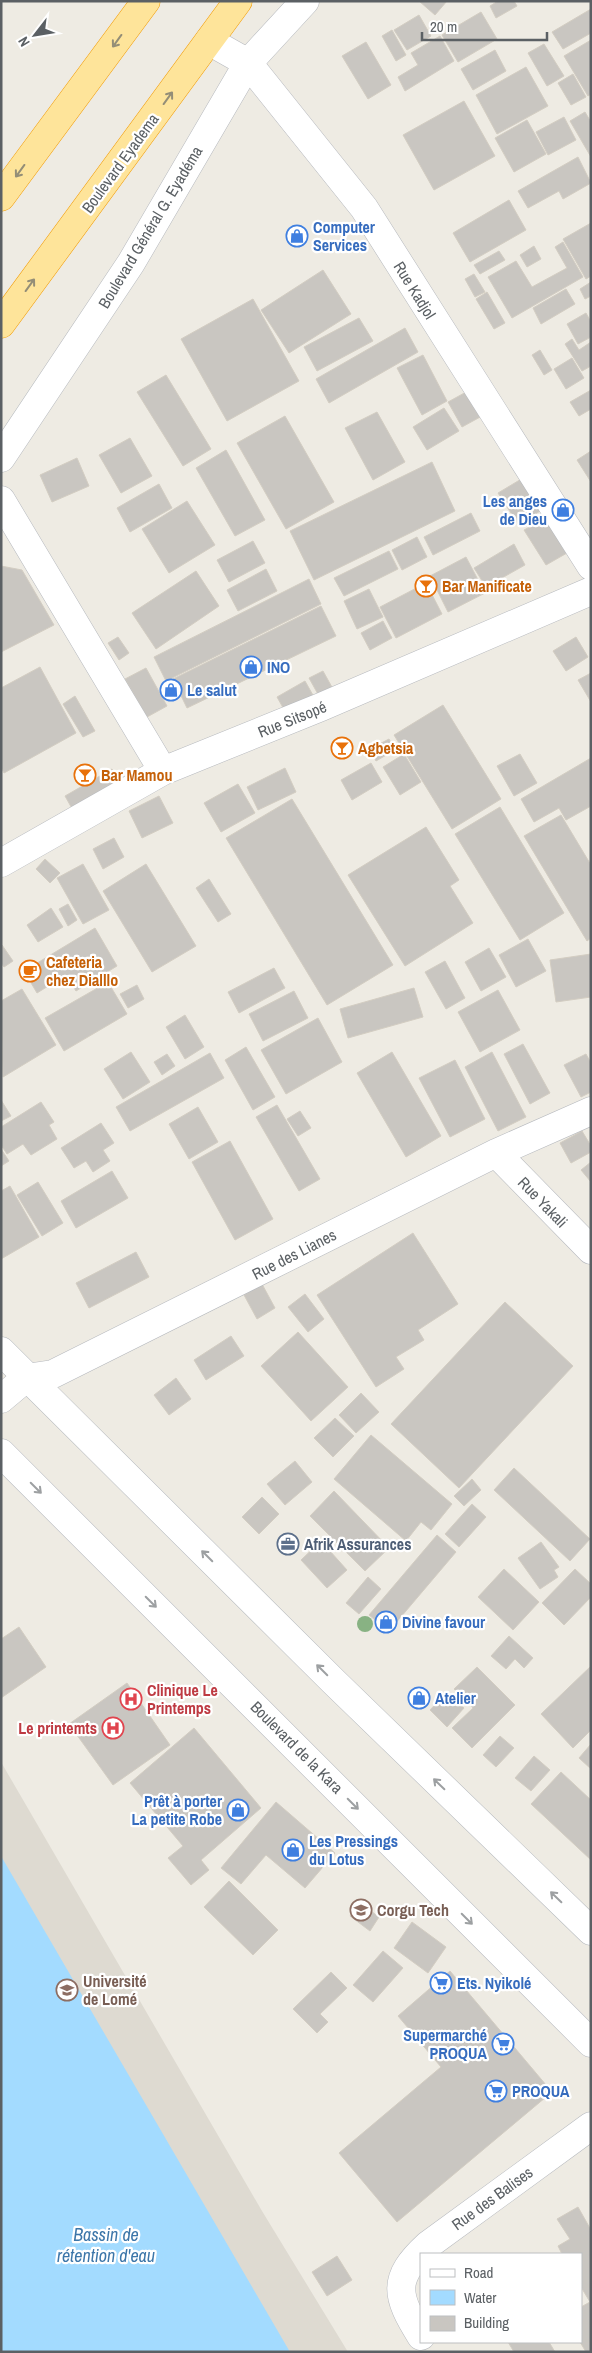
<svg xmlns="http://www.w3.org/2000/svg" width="592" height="2353" font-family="'Archivo Narrow',sans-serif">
  <rect width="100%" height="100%" fill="#eeebe3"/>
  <!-- education -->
  <path fill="#dedad1" d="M1 1762 262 2211 348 2352H1Z"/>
  <!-- water -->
  <path fill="#a3dbff" d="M1 1856 290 2352H1Z"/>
  <!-- building -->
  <path fill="#c9c6c1" stroke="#d3cdc2" d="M419 1H447L435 15Z
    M498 1H514L517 6 496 18 490 6Z
    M591 9V33L563 49 552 32Z
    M481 12 497 39 458 62 442 35Z
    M419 15 431 36 407 50 394 30Z
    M392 30 406 55 396 61 382 36Z
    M440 36 454 61 405 91 398 77 418 65 411 53Z
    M591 40V94L588 96 564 56Z
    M366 42 391 85 368 99 342 56Z
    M544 44 564 76 547 86 528 53Z
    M495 50 506 71 473 90 461 69Z
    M526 67 548 106 497 134 476 95Z
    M573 74 586 97 571 105 558 83Z
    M464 101 495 156 434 190 403 135Z
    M585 112 591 122V157L570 121Z
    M564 117 576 140 548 155 536 132Z
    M527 120 546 154 514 172 495 138Z
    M578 157 591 183 563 199 559 191 528 208 518 191Z
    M509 200 526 230 470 262 453 233Z
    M591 223V276L586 279 563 239Z
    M563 242 583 277 512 318 488 277 516 261 532 287 567 268 555 247Z
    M534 246 541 259 527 267 520 255Z
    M499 251 505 260 480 274 474 265Z
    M323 270 351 314 289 353 261 310Z
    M474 274 485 292 475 297 465 279Z
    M591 282V296L585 299 580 289Z
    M566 289 575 304 541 324 533 308Z
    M487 292 505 323 494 329 476 299Z
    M253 299 299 381 227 421 181 339Z
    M586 313 591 322V337L578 344 567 324Z
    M359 318 373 341 317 371 304 347Z
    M405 328 418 352 329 403 316 379Z
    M572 339 579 350 591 342V366L582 371 565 344Z
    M540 350 552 370 544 375 532 355Z
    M423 355 447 401 422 415 397 368Z
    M572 358 584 378 566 389 554 369Z
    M166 375 211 449 183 466 137 392Z
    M591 390V409L579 416 570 402Z
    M468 391 482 416 462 427 448 402Z
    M444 408 459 431 427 450 413 427Z
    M377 412 405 462 373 480 345 428Z
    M285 416 334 502 286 529 237 443Z
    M130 438 152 476 121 493 99 455Z
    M226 450 265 520 235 536 196 468Z
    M591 451V482L577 460Z
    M77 458 89 486 52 502 40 475Z
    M432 462 455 511 314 580 290 531Z
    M523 478 542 510 518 524 498 493Z
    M159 484 172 508 130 532 117 508Z
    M187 501 215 545 169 573 142 529Z
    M471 513 480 531 433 555 424 537Z
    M546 518 567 553 546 565 524 530Z
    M417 537 427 557 402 570 392 550Z
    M253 541 265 563 229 582 217 560Z
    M514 544 525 565 486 587 474 568Z
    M389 551 398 569 344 596 334 578Z
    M466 557 485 593 448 612 430 576Z
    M1 566 22 570 54 625 1 652Z
    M266 569 277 591 238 611 227 590Z
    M196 571 219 606 156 649 132 613Z
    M309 579 321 604 166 681 154 657Z
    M426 583 442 614 396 638 380 607Z
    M369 589 383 617 357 629 344 601Z
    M321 606 336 636 187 708 173 679Z
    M383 621 392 638 370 650 361 633Z
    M118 637 129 653 119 660 108 643Z
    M576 637 588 657 566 671 553 651Z
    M40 667 76 733 4 773 1 767V688Z
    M146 668 167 706 147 717 125 679Z
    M323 671 333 689 319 696 309 678Z
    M591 673V702L578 680Z
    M305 681 314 697 286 713 277 697Z
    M75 696 95 731 83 737 63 704Z
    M443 705 501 799 452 829 394 735Z
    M389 739 395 750 376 761 370 749Z
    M404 754 421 782 400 795 383 767Z
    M520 754 537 783 514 796 497 766Z
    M591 758V806L566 820 559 808 534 822 521 799Z
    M371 763 382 782 352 800 341 780Z
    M285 768 296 792 258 810 247 787Z
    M112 769 123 786 74 812 65 796Z
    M238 784 255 813 221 832 204 803Z
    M159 796 173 823 142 838 129 811Z
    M292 799 393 965 327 1005 226 838Z
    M500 807 564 913 520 940 455 834Z
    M561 815 591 865V938L587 941 524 836Z
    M426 827 459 880 450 886 473 923 405 966 348 875Z
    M114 838 124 857 103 869 93 849Z
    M45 859 60 873 50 883 36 869Z
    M83 864 109 910 83 924 57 878Z
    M146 864 196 946 152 972 103 891Z
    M209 879 231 914 218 922 196 888Z
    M68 904 77 920 68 926 59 909Z
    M51 908 63 927 38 942 27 925Z
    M95 928 117 966 76 991 66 975 37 993 24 971Z
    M528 939 546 971 516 987 499 955Z
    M2 945 13 961 4 967 1 963Z
    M489 948 506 977 481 991 465 962Z
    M591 954V997L556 1002 550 960Z
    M445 961 465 998 446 1009 425 972Z
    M274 968 285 988 239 1013 228 992Z
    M108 982 127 1014 64 1051 45 1018Z
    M137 985 144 999 128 1008 120 994Z
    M414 988 423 1017 348 1038 340 1009Z
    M22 989 56 1045 3 1077 1 1001Z
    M498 990 520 1030 480 1052 458 1012Z
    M294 991 308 1018 263 1041 249 1014Z
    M185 1015 204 1047 185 1059 166 1027Z
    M318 1018 342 1062 286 1094 261 1050Z
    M523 1044 550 1093 530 1104 504 1054Z
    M246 1047 275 1097 253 1110 225 1060Z
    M131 1052 150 1082 123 1099 104 1069Z
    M392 1052 441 1136 406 1157 357 1073Z
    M492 1052 526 1117 498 1131 465 1067Z
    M210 1053 224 1078 130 1131 116 1107Z
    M167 1054 175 1066 162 1075 154 1062Z
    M586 1054 591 1063V1092L581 1097 564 1065Z
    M455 1060 485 1119 450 1137 419 1078Z
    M1 1100 11 1116 1 1121Z
    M41 1102 54 1122 49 1125 57 1139 31 1155 23 1144 7 1154 1 1145V1127Z
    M277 1105 320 1179 299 1191 256 1117Z
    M198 1107 218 1142 189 1159 169 1124Z
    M300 1111 311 1128 298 1136 287 1119Z
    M101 1123 114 1143 103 1150 110 1161 93 1172 86 1161 74 1168 61 1148Z
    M582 1131 591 1146V1152L571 1163 560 1143Z
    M230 1141 273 1219 235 1240 192 1162Z
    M1 1149 9 1161 1 1166Z
    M591 1162V1182L581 1170Z
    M112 1171 128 1198 76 1228 61 1201Z
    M38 1182 63 1223 42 1236 17 1195Z
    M10 1186 39 1237 1 1259V1191Z
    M413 1233 458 1304 418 1330 424 1340 396 1357 404 1369 376 1387 317 1295Z
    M136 1252 149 1277 89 1308 76 1283Z
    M262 1284 275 1308 257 1319 244 1295Z
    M305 1294 324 1319 308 1332 288 1307Z
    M505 1302 573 1366 459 1488 391 1424Z
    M298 1332 348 1387 311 1421 261 1366Z
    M231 1336 244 1356 206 1380 194 1360Z
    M176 1378 191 1399 169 1415 154 1395Z
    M361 1393 379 1412 356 1433 339 1415Z
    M335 1418 354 1436 333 1457 314 1438Z
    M371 1435 452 1504 431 1530 421 1522 406 1541 334 1479Z
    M295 1461 312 1482 285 1505 267 1484Z
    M514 1468 590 1539 570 1561 494 1490Z
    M472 1479 481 1490 464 1506 454 1496Z
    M334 1491 389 1548 365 1571 310 1516Z
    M262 1497 279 1514 259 1534 242 1517Z
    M472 1504 486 1517 459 1547 445 1534Z
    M437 1535 456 1552 389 1631 369 1615Z
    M321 1541 347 1570 327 1588 301 1560Z
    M541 1542 559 1567 554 1570 558 1577 540 1589 518 1558Z
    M504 1569 539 1602 513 1630 478 1597Z
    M575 1569 591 1584V1597L564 1625 542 1603Z
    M368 1577 381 1589 359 1614 346 1603Z
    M19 1627 46 1667 1 1698V1639Z
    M509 1636 533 1658 524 1668 515 1659 506 1669 491 1656Z
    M591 1666V1730L573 1748 541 1714Z
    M477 1667 515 1705 472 1748 452 1728 473 1708 454 1689Z
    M127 1683 170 1745 113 1785 69 1724Z
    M447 1692 464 1708 447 1727 430 1710Z
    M194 1728 261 1808 201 1860 209 1870 191 1885 168 1858 183 1846 130 1783Z
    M500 1736 514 1748 496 1767 483 1755Z
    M591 1744V1769L579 1758Z
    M534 1756 550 1770 531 1791 515 1778Z
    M561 1772 591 1800V1860L531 1804Z
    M276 1802 335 1853 305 1888 266 1855 241 1884 221 1868Z
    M229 1881 278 1930 253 1955 204 1907Z
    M360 1903 379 1917 370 1931 350 1916Z
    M412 1922 446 1947 428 1973 394 1948Z
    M383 1951 403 1968 373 2002 353 1985Z
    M450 1971 552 2092 397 2222 339 2153 441 2067 398 2016Z
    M331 1972 347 1988 320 2014 328 2022 317 2033 293 2009Z
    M578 2207 591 2230V2352H586L580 2342 581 2307 590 2302 581 2287V2254H562L558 2246 570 2239 557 2219Z
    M337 2256 352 2280 327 2296 312 2272Z
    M508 2342H549L555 2352H514Z"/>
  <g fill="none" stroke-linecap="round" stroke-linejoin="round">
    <!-- minor casing -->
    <g stroke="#b6b9be" stroke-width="29">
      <path id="minor" d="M209 41 248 63 364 208 591 566
        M1 458 131 263 248 63 305 1
        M1 500 163 771
        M1 863 163 771 321 707 591 591
        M496 1153 591 1250
        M1 1399 26 1378 53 1374 496 1153 591 1111
        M421 2336C396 2296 391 2279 428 2245L591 2126"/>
    </g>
    <!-- secondary casing -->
    <g stroke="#b5b9be" stroke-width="29">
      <path id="secondary" d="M1 1351 333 1681 591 1931
        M1 1453 591 2043"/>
    </g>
    <!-- trunk casing -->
    <g stroke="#f29a00" stroke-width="29">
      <path id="trunk" d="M1 197 146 1
        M1 324 238 1"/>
    </g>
    <!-- minor -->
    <use href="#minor" stroke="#fff" stroke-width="28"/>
    <!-- secondary -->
    <use href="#secondary" stroke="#fff" stroke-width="28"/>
    <!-- trunk -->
    <use href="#trunk" stroke="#fee49a" stroke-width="28"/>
  </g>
  <!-- trees -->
  <circle fill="#88b283" cx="365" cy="1624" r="8"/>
  <!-- one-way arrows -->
  <defs><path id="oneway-shaft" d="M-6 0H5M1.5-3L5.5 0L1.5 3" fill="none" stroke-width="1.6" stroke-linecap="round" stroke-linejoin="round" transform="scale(1.25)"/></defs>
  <g stroke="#948e77">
    <use href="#oneway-shaft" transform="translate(117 41) rotate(126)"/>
    <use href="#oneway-shaft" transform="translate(168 98) rotate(-54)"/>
    <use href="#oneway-shaft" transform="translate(20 171) rotate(126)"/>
    <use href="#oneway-shaft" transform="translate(30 285) rotate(-54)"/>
  </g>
  <g stroke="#9da0a2">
    <use href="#oneway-shaft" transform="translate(36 1488) rotate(45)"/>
    <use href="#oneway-shaft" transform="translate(207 1556) rotate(-135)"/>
    <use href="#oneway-shaft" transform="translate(151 1602) rotate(45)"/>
    <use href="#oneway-shaft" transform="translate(322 1670) rotate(-135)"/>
    <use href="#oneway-shaft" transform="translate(439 1784) rotate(-136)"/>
    <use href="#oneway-shaft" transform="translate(353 1804) rotate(45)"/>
    <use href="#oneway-shaft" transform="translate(556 1897) rotate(-136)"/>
    <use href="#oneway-shaft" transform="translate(467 1919) rotate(45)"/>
  </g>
  <!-- icons -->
  <defs>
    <g id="shop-ring" transform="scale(1.125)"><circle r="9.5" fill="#fff" stroke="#3f7fe0" stroke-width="1.5"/><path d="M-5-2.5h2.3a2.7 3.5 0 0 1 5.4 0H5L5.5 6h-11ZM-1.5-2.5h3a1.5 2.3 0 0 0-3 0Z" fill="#3f7fe0"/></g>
    <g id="bar-ring" transform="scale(1.125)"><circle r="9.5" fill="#fff" stroke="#e8710a" stroke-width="1.5"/><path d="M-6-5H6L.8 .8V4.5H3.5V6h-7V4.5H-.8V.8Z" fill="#e8710a"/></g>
    <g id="cafe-ring" transform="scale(1.125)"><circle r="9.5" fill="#fff" stroke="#e8710a" stroke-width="1.5"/><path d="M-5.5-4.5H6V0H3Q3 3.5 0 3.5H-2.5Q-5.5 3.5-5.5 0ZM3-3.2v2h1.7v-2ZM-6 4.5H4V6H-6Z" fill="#e8710a"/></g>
    <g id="office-ring" transform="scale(1.125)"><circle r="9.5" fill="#fff" stroke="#5c6f8a" stroke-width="1.5"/><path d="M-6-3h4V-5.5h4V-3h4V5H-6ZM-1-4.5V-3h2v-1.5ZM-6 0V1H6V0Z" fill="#5c6f8a"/></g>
    <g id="hospital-ring" transform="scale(1.125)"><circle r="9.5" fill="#fff" stroke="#e0444e" stroke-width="1.5"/><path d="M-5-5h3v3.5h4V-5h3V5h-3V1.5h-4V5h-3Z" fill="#e0444e"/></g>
    <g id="university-ring" transform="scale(1.125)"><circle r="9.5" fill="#fff" stroke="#8d6e63" stroke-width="1.5"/><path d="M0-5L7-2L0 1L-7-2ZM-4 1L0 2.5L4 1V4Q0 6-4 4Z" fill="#8d6e63"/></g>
    <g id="supermarket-ring" transform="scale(1.125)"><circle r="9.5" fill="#fff" stroke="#3f7fe0" stroke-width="1.5"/><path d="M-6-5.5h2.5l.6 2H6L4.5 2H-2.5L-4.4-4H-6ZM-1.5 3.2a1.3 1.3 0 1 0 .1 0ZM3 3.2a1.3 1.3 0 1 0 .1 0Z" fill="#3f7fe0"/></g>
  </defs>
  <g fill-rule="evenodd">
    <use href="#shop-ring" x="297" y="236"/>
    <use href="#shop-ring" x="563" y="510"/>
    <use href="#bar-ring" x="426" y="586"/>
    <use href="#shop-ring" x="251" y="667"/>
    <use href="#shop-ring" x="171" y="690"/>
    <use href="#bar-ring" x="342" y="748"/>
    <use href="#bar-ring" x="85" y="775"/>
    <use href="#cafe-ring" x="30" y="971"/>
    <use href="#office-ring" x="288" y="1544"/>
    <use href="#shop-ring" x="386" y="1622"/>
    <use href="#shop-ring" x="419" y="1698"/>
    <use href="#hospital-ring" x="131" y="1699"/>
    <use href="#hospital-ring" x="113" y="1728"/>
    <use href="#shop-ring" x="238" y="1810"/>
    <use href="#shop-ring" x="293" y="1850"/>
    <use href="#university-ring" x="361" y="1910"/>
    <use href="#supermarket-ring" x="441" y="1983"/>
    <use href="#university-ring" x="67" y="1990"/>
    <use href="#supermarket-ring" x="503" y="2044"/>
    <use href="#supermarket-ring" x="496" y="2091"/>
  </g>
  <g text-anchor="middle" stroke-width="4.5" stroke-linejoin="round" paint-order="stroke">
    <!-- street labels -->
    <g font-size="16" fill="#5b6064" stroke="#fff">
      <text transform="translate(120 163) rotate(-54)" y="6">Boulevard Eyadema</text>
      <text transform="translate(150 227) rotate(-59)" y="6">Boulevard Général G. Eyadéma</text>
      <text transform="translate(415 290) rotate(58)" y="6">Rue Kadjol</text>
      <text transform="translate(292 719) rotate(-22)" y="6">Rue Sitsopé</text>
      <text transform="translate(543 1202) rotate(46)" y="6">Rue Yakali</text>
      <text transform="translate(294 1254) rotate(-27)" y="6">Rue des Lianes</text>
      <text transform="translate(297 1747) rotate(45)" y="6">Boulevard de la Kara</text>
      <text transform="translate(492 2198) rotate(-36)" y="6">Rue des Balises</text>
    </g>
    <!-- shop labels -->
    <g font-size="16" font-weight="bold" fill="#366cbe" stroke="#fff" text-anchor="start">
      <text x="313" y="233">Computer<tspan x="313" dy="18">Services</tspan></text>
      <text x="547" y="507" text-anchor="end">Les anges<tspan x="547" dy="18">de Dieu</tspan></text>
      <text x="267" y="673">INO</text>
      <text x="187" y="696">Le salut</text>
      <text x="402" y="1628">Divine favour</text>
      <text x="435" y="1704">Atelier</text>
      <text x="222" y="1807" text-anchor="end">Prêt à porter<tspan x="222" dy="18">La petite Robe</tspan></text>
      <text x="309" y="1847">Les Pressings<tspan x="309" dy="18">du Lotus</tspan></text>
      <text x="457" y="1989">Ets. Nyikolé</text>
      <text x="487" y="2041" text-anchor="end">Supermarché<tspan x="487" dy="18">PROQUA</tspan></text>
      <text x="512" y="2097">PROQUA</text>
    </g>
    <!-- food labels -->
    <g font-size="16" font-weight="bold" fill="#c56008" stroke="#fff" text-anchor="start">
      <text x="442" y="592">Bar Manificate</text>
      <text x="358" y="754">Agbetsia</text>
      <text x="101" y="781">Bar Mamou</text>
      <text x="46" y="968">Cafeteria<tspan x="46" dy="18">chez Dialllo</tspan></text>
    </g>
    <!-- service labels -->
    <g font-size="16" font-weight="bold" fill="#4e5e75" stroke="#fff" text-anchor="start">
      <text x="304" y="1550">Afrik Assurances</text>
    </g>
    <!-- health labels -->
    <g font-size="16" font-weight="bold" fill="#be3a42" stroke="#fff" text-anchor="start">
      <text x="147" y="1696">Clinique Le<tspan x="147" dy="18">Printemps</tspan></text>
      <text x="97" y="1734" text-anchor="end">Le printemts</text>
    </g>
    <!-- education labels -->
    <g font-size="16" font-weight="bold" fill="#785e54" stroke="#fff" text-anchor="start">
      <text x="377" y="1916">Corgu Tech</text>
      <text x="83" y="1987">Université<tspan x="83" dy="18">de Lomé</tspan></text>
    </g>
    <!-- water labels -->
    <g font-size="18" font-style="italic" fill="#3c76a9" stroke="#fff">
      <text x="106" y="2241">Bassin de<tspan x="106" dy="21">rétention d'eau</tspan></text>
    </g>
  </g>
  <!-- border -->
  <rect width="592" height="2353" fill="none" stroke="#5b6064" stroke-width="5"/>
  <!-- legend -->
  <rect x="420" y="2253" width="162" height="90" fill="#ffffff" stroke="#bdbfc1"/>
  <rect x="430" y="2269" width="25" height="8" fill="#ffffff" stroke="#bdbfc1"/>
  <text x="464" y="2278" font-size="15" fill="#5b6064">Road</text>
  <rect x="430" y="2290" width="25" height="15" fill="#a3dbff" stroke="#bdbfc1"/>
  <text x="464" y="2303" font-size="15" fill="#5b6064">Water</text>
  <rect x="430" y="2316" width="25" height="15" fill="#c9c6c1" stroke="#bdbfc1"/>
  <text x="464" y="2328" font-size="15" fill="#5b6064">Building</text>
  <!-- north arrow -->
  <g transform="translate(35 35) rotate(239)" stroke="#ffffff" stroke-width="4" paint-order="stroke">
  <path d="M0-4L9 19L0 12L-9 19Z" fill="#5b6064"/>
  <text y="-8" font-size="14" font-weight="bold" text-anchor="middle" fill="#5b6064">N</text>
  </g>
  <!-- scale -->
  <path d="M422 32v8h125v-8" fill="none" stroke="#5b6064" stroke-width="2.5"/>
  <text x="430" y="32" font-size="15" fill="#5b6064" stroke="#ffffff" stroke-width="4" paint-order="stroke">20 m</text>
</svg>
